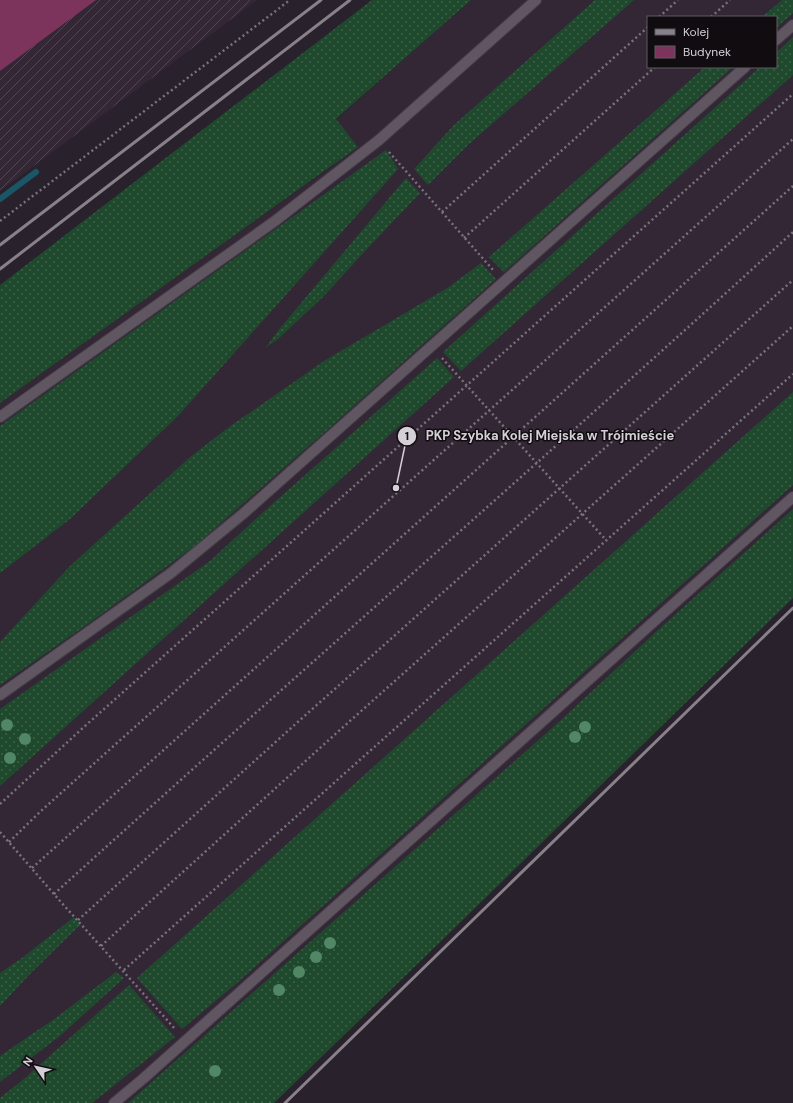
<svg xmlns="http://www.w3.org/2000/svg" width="793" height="1103" font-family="'DM Sans',sans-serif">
  <defs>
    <pattern id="industrial-furrows" width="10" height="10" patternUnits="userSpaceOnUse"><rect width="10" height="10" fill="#332736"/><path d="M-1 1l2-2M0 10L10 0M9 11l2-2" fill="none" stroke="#504552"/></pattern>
    <pattern id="grass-dots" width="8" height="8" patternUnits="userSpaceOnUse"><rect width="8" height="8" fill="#1f492d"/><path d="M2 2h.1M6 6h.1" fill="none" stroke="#3f624b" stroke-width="1.8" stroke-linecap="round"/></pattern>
  </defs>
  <rect width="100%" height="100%" fill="#29212b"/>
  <!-- built -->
  <path fill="#332736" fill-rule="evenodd" d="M471 0H793V573L250 1103H0V403L321 174 358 147 336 120ZM648 17H776V67H648Z"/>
  <!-- industrial -->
  <path fill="url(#industrial-furrows)" d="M0 0H257L0 191Z"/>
  <!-- grass -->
  <path fill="url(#grass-dots)" d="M372 0H471L336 119 358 147 0 403V285Z
    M595 0H634L469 144 428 185 414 169 454 125Z
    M782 0H793V13L776 28V17H762Z
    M793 37V75L461 371 443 352 760 67H776V53Z
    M705 67H733L504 272 489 257Z
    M386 150 398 169 178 416 70 519 0 573V426Z
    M406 178 420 193 367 249 323 297 277 340 266 347 281 327Z
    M481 263 496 279 327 430 196 545 92 621 0 685V642L70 566 189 458 229 427 324 361 449 287Z
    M437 358 454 377 0 786V709L210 561 260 515Z
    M793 392V485L237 983 182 1029 137 978Z
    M793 509V598L434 948 274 1103H128L561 720 659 629Z
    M74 917 81 924 30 974 0 1006V973L22 958Z
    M116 972 124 978 61 1035 0 1082V1056L57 1017Z
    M129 985 175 1037 92 1103H0V1098L25 1078Z"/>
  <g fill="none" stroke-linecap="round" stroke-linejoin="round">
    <!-- stream -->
    <path stroke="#195667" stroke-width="6" d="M0 199 36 172"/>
  </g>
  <!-- building -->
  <path fill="#7c345c" d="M0 0H96L0 71Z"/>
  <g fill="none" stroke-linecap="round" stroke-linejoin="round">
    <!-- lane casing -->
    <g stroke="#453d46" stroke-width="12">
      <path id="lane" d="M776 40 793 25
        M0 417 275 221 379 140 536 0
        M0 695 171 573 244 513 745 67
        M114 1103 144 1078 793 497"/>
    </g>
    <!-- path -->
    <path stroke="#79737b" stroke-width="2.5" stroke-dasharray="2 3" stroke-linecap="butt" d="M659 17 678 0
      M711 17 730 0
      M389 152 493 270
      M442 212 648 27
      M0 221 290 0
      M464 238 655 67
      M442 358 606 540
      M0 804 85 726 278 554 793 94
      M0 832 60 901 176 1030
      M9 842 42 810 793 139
      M32 868 793 186
      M54 894C299 672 549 455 793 232
      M78 920 300 720 793 280
      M101 946 341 729 793 326
      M124 970 793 374"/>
    <!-- lane -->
    <use href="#lane" stroke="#5f5661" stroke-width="10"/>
    <!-- rail -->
    <path stroke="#88818a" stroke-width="3" d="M0 245 321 0
      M0 269 350 0
      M285 1103 793 608"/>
  </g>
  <!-- trees -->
  <g fill="#518764">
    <circle cx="7" cy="725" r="6"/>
    <circle cx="585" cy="727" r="6"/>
    <circle cx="575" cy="737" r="6"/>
    <circle cx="25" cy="739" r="6"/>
    <circle cx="10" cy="758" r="6"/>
    <circle cx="330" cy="943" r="6"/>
    <circle cx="316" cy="957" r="6"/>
    <circle cx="299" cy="972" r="6"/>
    <circle cx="279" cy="990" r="6"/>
    <circle cx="215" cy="1071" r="6"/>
  </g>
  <!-- callouts -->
  <path fill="none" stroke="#d5d0d7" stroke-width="1.5" d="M396 488L407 436"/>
  <g fill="#d5d0d7" stroke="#100c10" stroke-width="1.5">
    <circle cx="396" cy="488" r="4"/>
    <circle cx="407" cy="436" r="10"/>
  </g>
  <g font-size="12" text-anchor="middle" font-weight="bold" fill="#111">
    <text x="407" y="440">1</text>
  </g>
  <g font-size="13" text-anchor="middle" font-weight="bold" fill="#d5d0d7" stroke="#100c10" stroke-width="3" stroke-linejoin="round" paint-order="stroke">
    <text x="550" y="440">PKP Szybka Kolej Miejska w Trójmieście</text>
  </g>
  <!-- legend -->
  <rect x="647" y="16" width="130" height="52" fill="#100c10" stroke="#5f5a60"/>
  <rect x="655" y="29" width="20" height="6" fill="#88818a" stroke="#5f5a60"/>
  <text x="683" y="36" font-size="12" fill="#d5d0d7">Kolej</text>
  <rect x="655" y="46" width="20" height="12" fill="#7c345c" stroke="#5f5a60"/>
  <text x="683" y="56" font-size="12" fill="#d5d0d7">Budynek</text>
  <!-- north arrow -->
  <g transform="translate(36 1067) rotate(304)" stroke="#100c10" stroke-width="3" paint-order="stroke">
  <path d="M0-3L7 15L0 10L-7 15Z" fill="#d5d0d7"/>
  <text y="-6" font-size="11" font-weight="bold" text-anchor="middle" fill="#d5d0d7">N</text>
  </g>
</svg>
